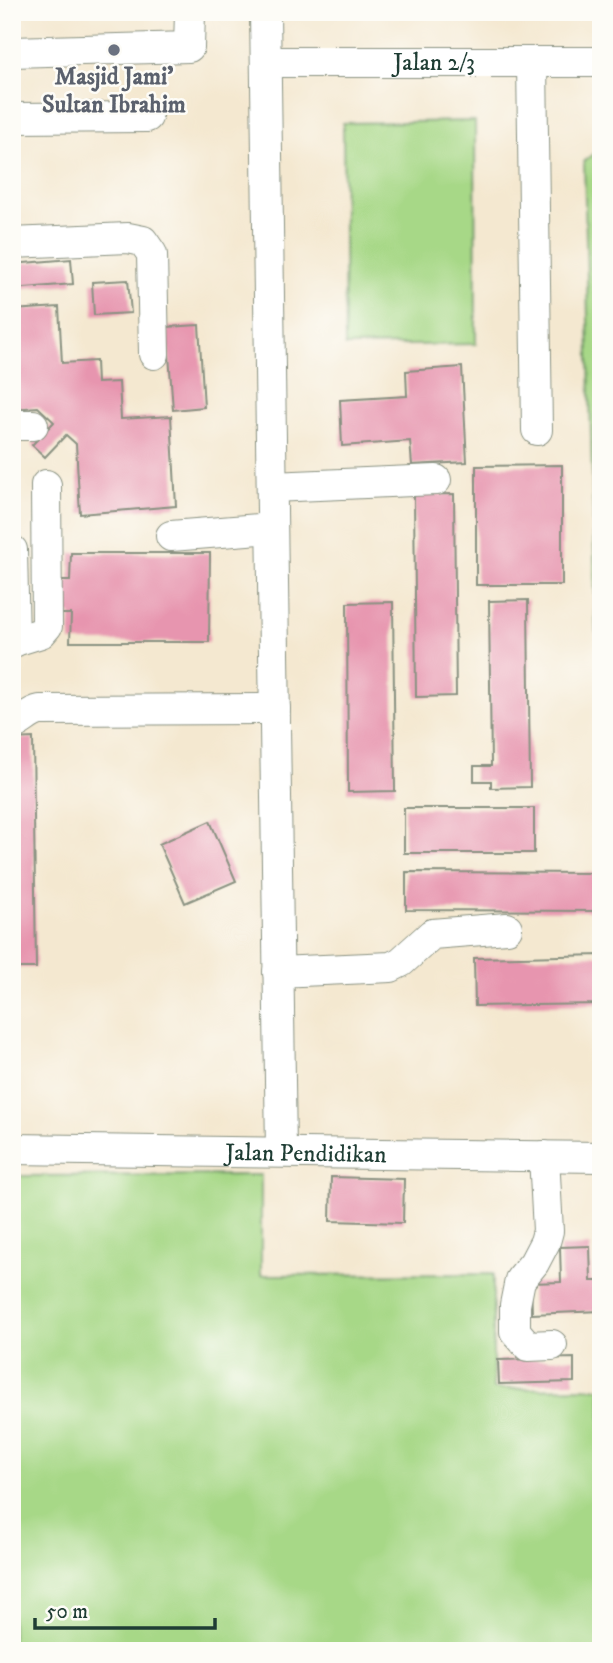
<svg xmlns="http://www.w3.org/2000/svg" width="613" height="1663" font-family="'IM FELL DW Pica',serif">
  <rect width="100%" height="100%" fill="#fdfcf7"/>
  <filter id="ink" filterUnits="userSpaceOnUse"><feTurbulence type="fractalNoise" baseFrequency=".0143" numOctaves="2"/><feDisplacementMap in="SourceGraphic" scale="14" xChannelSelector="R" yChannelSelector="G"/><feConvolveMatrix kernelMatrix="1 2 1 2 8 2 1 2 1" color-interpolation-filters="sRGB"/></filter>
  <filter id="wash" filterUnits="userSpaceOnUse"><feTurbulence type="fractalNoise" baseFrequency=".00686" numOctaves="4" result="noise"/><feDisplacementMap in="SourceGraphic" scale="28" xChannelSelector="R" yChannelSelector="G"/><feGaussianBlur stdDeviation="1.57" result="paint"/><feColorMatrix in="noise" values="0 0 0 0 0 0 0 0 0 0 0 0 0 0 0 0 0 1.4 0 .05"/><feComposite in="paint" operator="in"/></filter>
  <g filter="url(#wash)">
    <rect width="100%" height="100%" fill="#f4e8d0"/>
    <!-- green -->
    <path fill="#a7d887" stroke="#638a5e" stroke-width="2" d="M475 121 476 344 345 346 343 123Z
      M601 148V638L596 632 584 161Z
      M261 1175V1275L493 1274V1389L601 1388V1651H12V1176Z"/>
    <g id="blocks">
      <!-- building -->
      <path fill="#e795af" d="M71 259 73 284 12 289V264Z
        M128 280 131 313 94 315 92 282Z
        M59 307 62 363 96 361 97 383 119 382 121 419 171 416 176 506 80 514 76 444 66 435 45 457 32 445 54 422 38 407 12 409V310Z
        M199 325 204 407 173 410 167 327Z
        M462 367 467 462 412 465 410 441 342 446 340 400 407 396 406 371Z
        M562 465V585H476V466Z
        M454 494 456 696 416 697 414 495Z
        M71 553H210L209 642H70L71 614H53V581H70Z
        M528 600 530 787 491 788V781H474V766H491L489 601Z
        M393 602 395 791 348 792 347 603Z
        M33 738 36 968H12V739Z
        M404 808H534V853H404Z
        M210 821 236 881 185 903 159 844Z
        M406 872 601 873V911L406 910Z
        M601 955V1004L475 1006 474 958Z
        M331 1177 404 1179 403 1223 330 1221Z
        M590 1246 591 1281H601V1311L532 1314 531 1283 561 1282 560 1247Z
        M574 1358V1382L499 1384 498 1360Z"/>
    </g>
  </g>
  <g filter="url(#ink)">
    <use href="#blocks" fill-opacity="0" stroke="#8a9282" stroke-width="2"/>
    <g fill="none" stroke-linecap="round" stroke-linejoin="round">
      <!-- minor casing -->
      <g stroke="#8a9282" stroke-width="32">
        <g id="minor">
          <path d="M265 12 281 1152"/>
          <path d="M12 52 189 47 190 12"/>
          <path id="s1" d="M266 62H601"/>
          <path d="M532 62 537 430"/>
          <path d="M12 118 147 117"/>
          <path d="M12 243 128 238 143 241 152 254 154 354"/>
          <path d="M12 425H33"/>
          <path d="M272 487 436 480"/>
          <path d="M171 536 272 528"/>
          <path d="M12 550 14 642"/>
          <path d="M12 642 41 633 47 626 46 485"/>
          <path d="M12 725C23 721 29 712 40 710L275 709"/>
          <path d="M278 972 391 967 401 962 432 934 507 928"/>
          <path id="s2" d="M12 1149 601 1157"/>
          <path d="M544 1156 548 1231 545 1242 534 1263 520 1280 515 1305V1331L528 1346 552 1345"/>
        </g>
      </g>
      <!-- minor -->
      <use href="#minor" stroke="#fff" stroke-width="30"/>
    </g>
  </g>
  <!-- markers -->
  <circle fill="#6b7280" stroke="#fdfcf7" stroke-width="2.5" cx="114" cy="50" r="7"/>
  <g text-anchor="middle" stroke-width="5" stroke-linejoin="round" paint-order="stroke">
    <!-- street labels -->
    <g font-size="24" fill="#1f3d34" stroke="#fdfcf7">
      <text dy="8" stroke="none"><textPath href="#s1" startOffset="168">Jalan 2/3</textPath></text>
      <text dy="8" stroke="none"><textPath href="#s2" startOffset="294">Jalan Pendidikan</textPath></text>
    </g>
    <!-- worship labels -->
    <g font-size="24" font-weight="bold" fill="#5b616d" stroke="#fdfcf7">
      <text x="114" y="84">Masjid Jami'<tspan x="114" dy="28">Sultan Ibrahim</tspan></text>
    </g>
  </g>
  <!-- margin -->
  <rect width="613" height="1663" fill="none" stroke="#fdfcf7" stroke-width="42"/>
  <!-- scale -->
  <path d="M35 1618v10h180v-10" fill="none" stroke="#1f3d34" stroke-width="3.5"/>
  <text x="46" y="1618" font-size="21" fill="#1f3d34" stroke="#fdfcf7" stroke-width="5" paint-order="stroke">50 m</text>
</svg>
